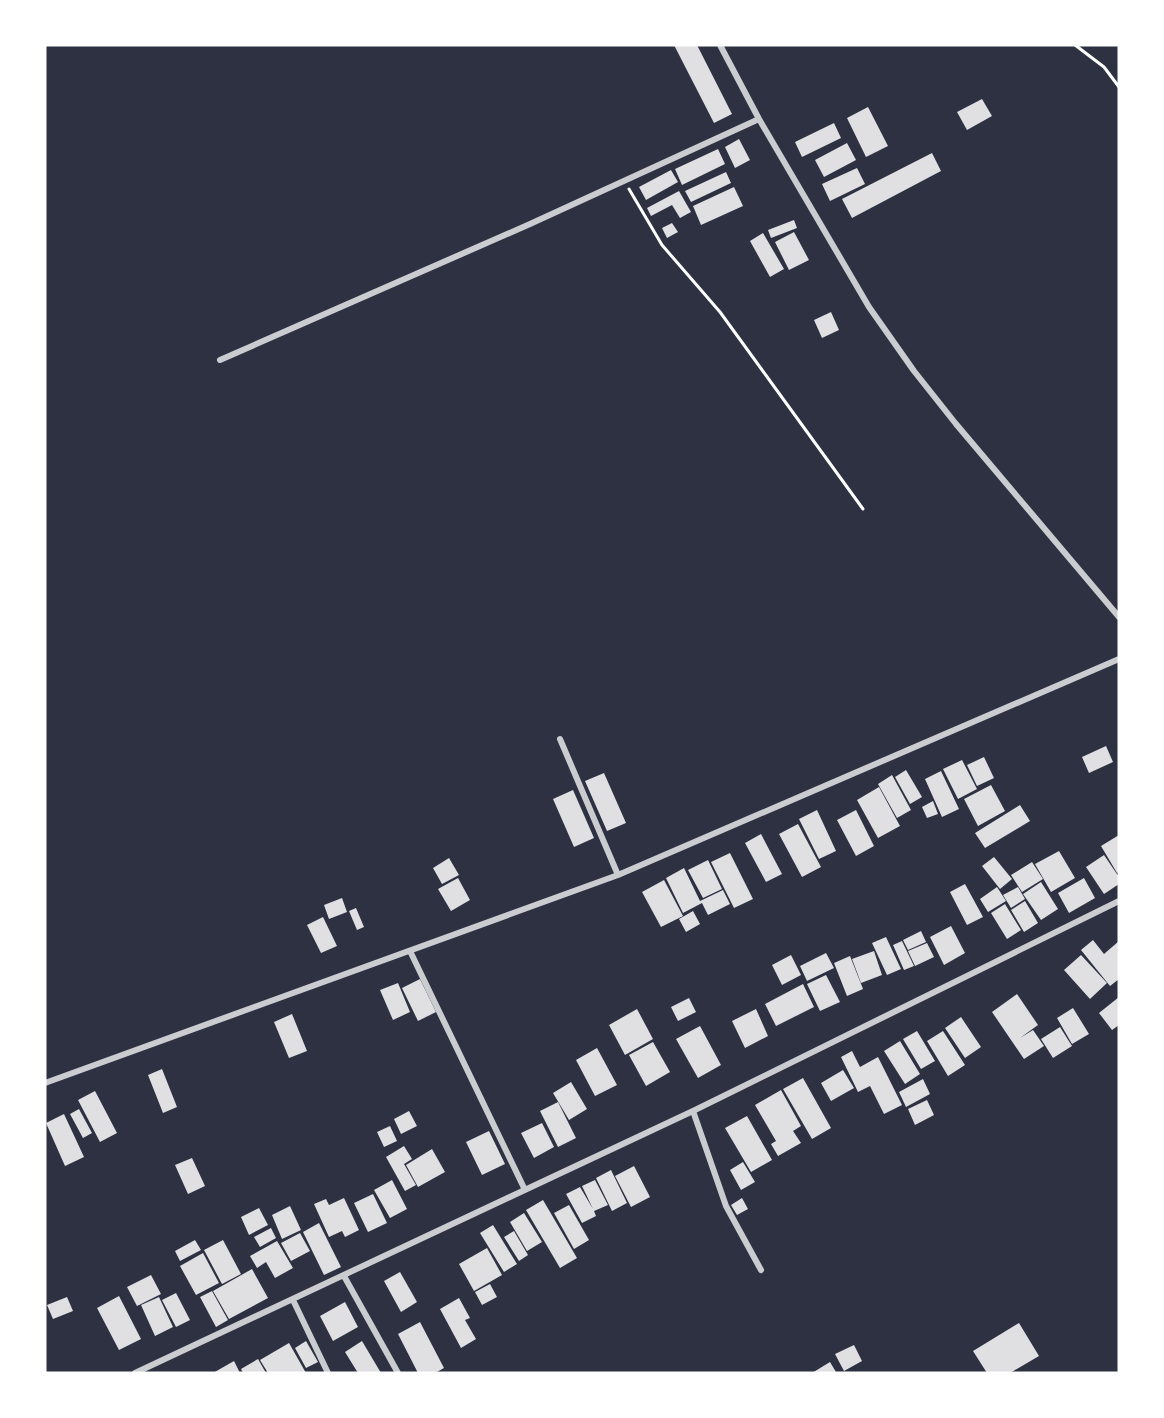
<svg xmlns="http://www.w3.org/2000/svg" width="1164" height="1418" font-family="'Space Grotesk',sans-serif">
  <rect width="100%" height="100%" fill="#2d3142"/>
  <!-- building -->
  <path fill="#e0e0e3" d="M674 45H697L732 114 714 123Z
    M982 99 992 116 967 130 957 112Z
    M868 107 888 146 866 157 847 118Z
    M834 123 841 138 802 157 795 142Z
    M739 139 750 160 735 168 725 147Z
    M847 143 856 160 824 177 815 160Z
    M718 149 725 164 682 185 675 169Z
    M932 153 941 171 852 218 842 199Z
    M857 168 865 184 830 201 822 184Z
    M671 170 678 182 646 200 639 187Z
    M726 172 731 183 691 202 685 191Z
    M734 187 743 206 701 225 693 206Z
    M679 191 691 212 680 218 672 205 651 216 647 208Z
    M794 220 797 228 771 238 768 230Z
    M672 223 678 232 667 238 662 228Z
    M794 232 809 260 789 270 775 242Z
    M763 233 784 269 770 277 750 241Z
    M831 312 839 330 822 338 814 320Z
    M1106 746 1113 762 1089 773 1082 757Z
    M984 757 994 778 977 786 967 765Z
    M962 760 977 789 958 799 943 769Z
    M906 770 922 797 910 804 895 777Z
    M941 771 959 809 942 817 925 779Z
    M604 773 626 823 607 831 585 781Z
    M892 775 911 810 897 818 878 784Z
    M991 785 1005 811 978 826 964 799Z
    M879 787 900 826 878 838 857 800Z
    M573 790 594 838 574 847 553 799Z
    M933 801 938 814 927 818 922 807Z
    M1020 805 1030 821 985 848 975 833Z
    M817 810 836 851 819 859 799 819Z
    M856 810 874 846 856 856 837 820Z
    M798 824 821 867 802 877 779 834Z
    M761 834 782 874 766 882 745 843Z
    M1119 835V871L1117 873 1101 846Z
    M1059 851 1075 878 1051 892 1035 864Z
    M730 853 753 899 734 908 711 862Z
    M1104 855 1119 877V884L1104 894 1086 867Z
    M994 857 1012 879 1000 889 982 866Z
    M449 858 459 875 442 884 433 868Z
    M708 860 722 889 703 898 688 870Z
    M1032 862 1043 879 1022 892 1011 875Z
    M684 868 700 901 723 890 730 904 708 915 702 903 683 913 666 878Z
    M458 878 470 900 451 911 438 889Z
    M1084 878 1095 898 1069 913 1058 893Z
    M664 880 683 916 661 927 642 892Z
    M1041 882 1058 909 1041 920 1023 894Z
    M965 884 983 917 967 925 950 892Z
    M997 887 1006 901 988 912 980 899Z
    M1018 887 1025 899 1011 908 1003 895Z
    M342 898 347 912 329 919 324 905Z
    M1025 901 1038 923 1024 932 1011 910Z
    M1005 904 1021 930 1007 939 991 913Z
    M356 908 364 927 357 930 349 911Z
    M693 911 700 924 686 932 679 919Z
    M323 917 337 946 321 953 307 925Z
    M951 926 965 953 944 965 930 937Z
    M921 931 926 942 908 950 903 940Z
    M886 937 901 969 887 975 872 943Z
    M1093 940 1104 954 1119 941V979L1110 986 1081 950Z
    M902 941 914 966 904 970 893 945Z
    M927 943 934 957 915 966 908 951Z
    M874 951 882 975 861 983 852 959Z
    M826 953 834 968 807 981 800 966Z
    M791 955 801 975 782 985 772 965Z
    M1081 955 1107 983 1090 999 1064 970Z
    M850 956 863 989 847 996 834 963Z
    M826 975 840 1002 820 1011 807 984Z
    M420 979 436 1012 418 1021 402 988Z
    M398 983 410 1012 393 1020 380 990Z
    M803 984 814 1007 776 1026 765 1004Z
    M1017 994 1038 1025 1020 1038 1033 1030 1044 1046 1024 1059 992 1012Z
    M1119 997V1025L1112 1030 1099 1013Z
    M689 998 696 1012 678 1021 671 1007Z
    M1073 1008 1089 1034 1072 1044 1057 1018Z
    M637 1009 653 1039 625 1055 609 1025Z
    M756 1009 768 1036 745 1048 732 1021Z
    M292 1014 307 1051 289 1058 274 1022Z
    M961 1017 981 1047 965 1058 945 1028Z
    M700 1026 721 1065 698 1078 676 1039Z
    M1060 1027 1072 1046 1053 1058 1041 1039Z
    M917 1031 935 1061 921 1069 903 1039Z
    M943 1031 965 1065 948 1076 927 1041Z
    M900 1041 920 1074 905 1084 884 1051Z
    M653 1042 670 1072 646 1086 629 1055Z
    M597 1048 617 1085 595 1096 576 1060Z
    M852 1051 860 1067 878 1057 902 1105 884 1114 870 1086 858 1092 841 1057Z
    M162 1069 177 1107 163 1113 148 1075Z
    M843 1070 854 1088 831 1101 821 1083Z
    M803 1078 831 1128 812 1139 783 1089Z
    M923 1079 930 1094 906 1107 899 1092Z
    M571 1082 587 1109 569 1120 553 1093Z
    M781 1090 801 1126 793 1131 801 1143 778 1156 771 1144 776 1141 755 1105Z
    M95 1091 117 1133 100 1142 78 1100Z
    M927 1100 934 1115 915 1125 908 1109Z
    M558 1102 576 1138 558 1147 540 1111Z
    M79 1109 92 1133 83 1138 70 1114Z
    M409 1111 417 1126 401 1134 394 1119Z
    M64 1114 84 1157 65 1166 46 1123Z
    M747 1116 772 1160 751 1172 725 1128Z
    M542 1123 554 1147 534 1158 521 1133Z
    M390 1126 397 1141 384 1147 377 1132Z
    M489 1131 505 1164 482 1175 466 1142Z
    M404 1146 412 1159 404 1164 416 1185 405 1191 386 1157Z
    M432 1149 445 1172 418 1187 406 1165Z
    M192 1158 205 1186 188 1194 175 1165Z
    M743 1162 755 1182 741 1190 730 1170Z
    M634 1166 650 1197 631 1207 615 1176Z
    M611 1170 627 1203 612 1211 596 1178Z
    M392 1180 407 1209 390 1218 374 1190Z
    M595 1180 608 1205 594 1211 596 1216 582 1223 566 1194 580 1187 593 1209 582 1186Z
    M373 1194 387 1223 368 1232 354 1203Z
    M344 1198 359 1230 345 1237 342 1231 329 1237 314 1204 326 1199 329 1205Z
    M742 1198 748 1209 737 1215 731 1205Z
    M543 1200 577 1258 560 1268 526 1210Z
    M569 1205 589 1240 574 1249 554 1213Z
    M290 1206 301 1230 282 1239 272 1215Z
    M259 1208 268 1225 249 1235 241 1217Z
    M524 1213 542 1242 527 1251 510 1222Z
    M319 1223 341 1267 324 1275 303 1232Z
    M493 1225 517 1264 504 1272 480 1233Z
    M271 1228 276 1238 260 1247 254 1237Z
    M514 1231 528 1255 519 1261 504 1237Z
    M300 1233 310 1251 291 1261 281 1243Z
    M195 1240 201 1250 180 1261 175 1251Z
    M223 1240 241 1274 222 1284 204 1250Z
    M277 1241 293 1268 275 1278 266 1262 257 1268 250 1256Z
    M487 1248 502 1275 474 1291 459 1264Z
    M203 1253 219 1283 196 1295 180 1266Z
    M252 1269 268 1298 229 1319 213 1291Z
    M400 1272 417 1302 401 1312 384 1281Z
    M151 1275 161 1294 137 1306 127 1287Z
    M490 1284 497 1297 482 1305 475 1292Z
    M212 1291 228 1320 216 1327 200 1297Z
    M176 1293 190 1320 176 1327 162 1300Z
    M119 1296 141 1339 119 1350 97 1308Z
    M67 1297 73 1311 53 1319 47 1305Z
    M159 1297 173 1327 155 1336 141 1305Z
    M459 1298 470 1318 465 1320 476 1339 461 1348 440 1309Z
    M345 1302 358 1327 333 1341 320 1316Z
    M420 1322 444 1368 435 1373H418L398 1334Z
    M1019 1323 1039 1356 1010 1373H987L973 1351Z
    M306 1341 318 1362 306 1368 295 1348Z
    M362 1341 381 1373H358L345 1352Z
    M289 1343 306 1373H268L260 1360Z
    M854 1345 862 1361 844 1371 835 1354Z
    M258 1359 266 1373H243L241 1369Z
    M234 1361 240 1373H213Z
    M830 1362 836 1372 834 1373H812Z"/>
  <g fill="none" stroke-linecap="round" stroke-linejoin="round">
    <!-- path -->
    <path stroke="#fff" stroke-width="3" d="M1075 45 1104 67 1119 87
      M629 189 662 245 720 312 863 509"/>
    <!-- minor -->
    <path stroke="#caccd0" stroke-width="6" d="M720 45 759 119 869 307 914 371 956 424 1119 617
      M220 360 530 224 759 119
      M560 739 618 875
      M410 951 525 1190
      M45 1083 618 875 1119 659
      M693 1111 726 1206 761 1270
      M344 1276 398 1373
      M293 1300 328 1373
      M135 1373 693 1111 1119 901"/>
  </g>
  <!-- border -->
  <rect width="1164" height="1418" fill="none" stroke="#ffffff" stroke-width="93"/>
</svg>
